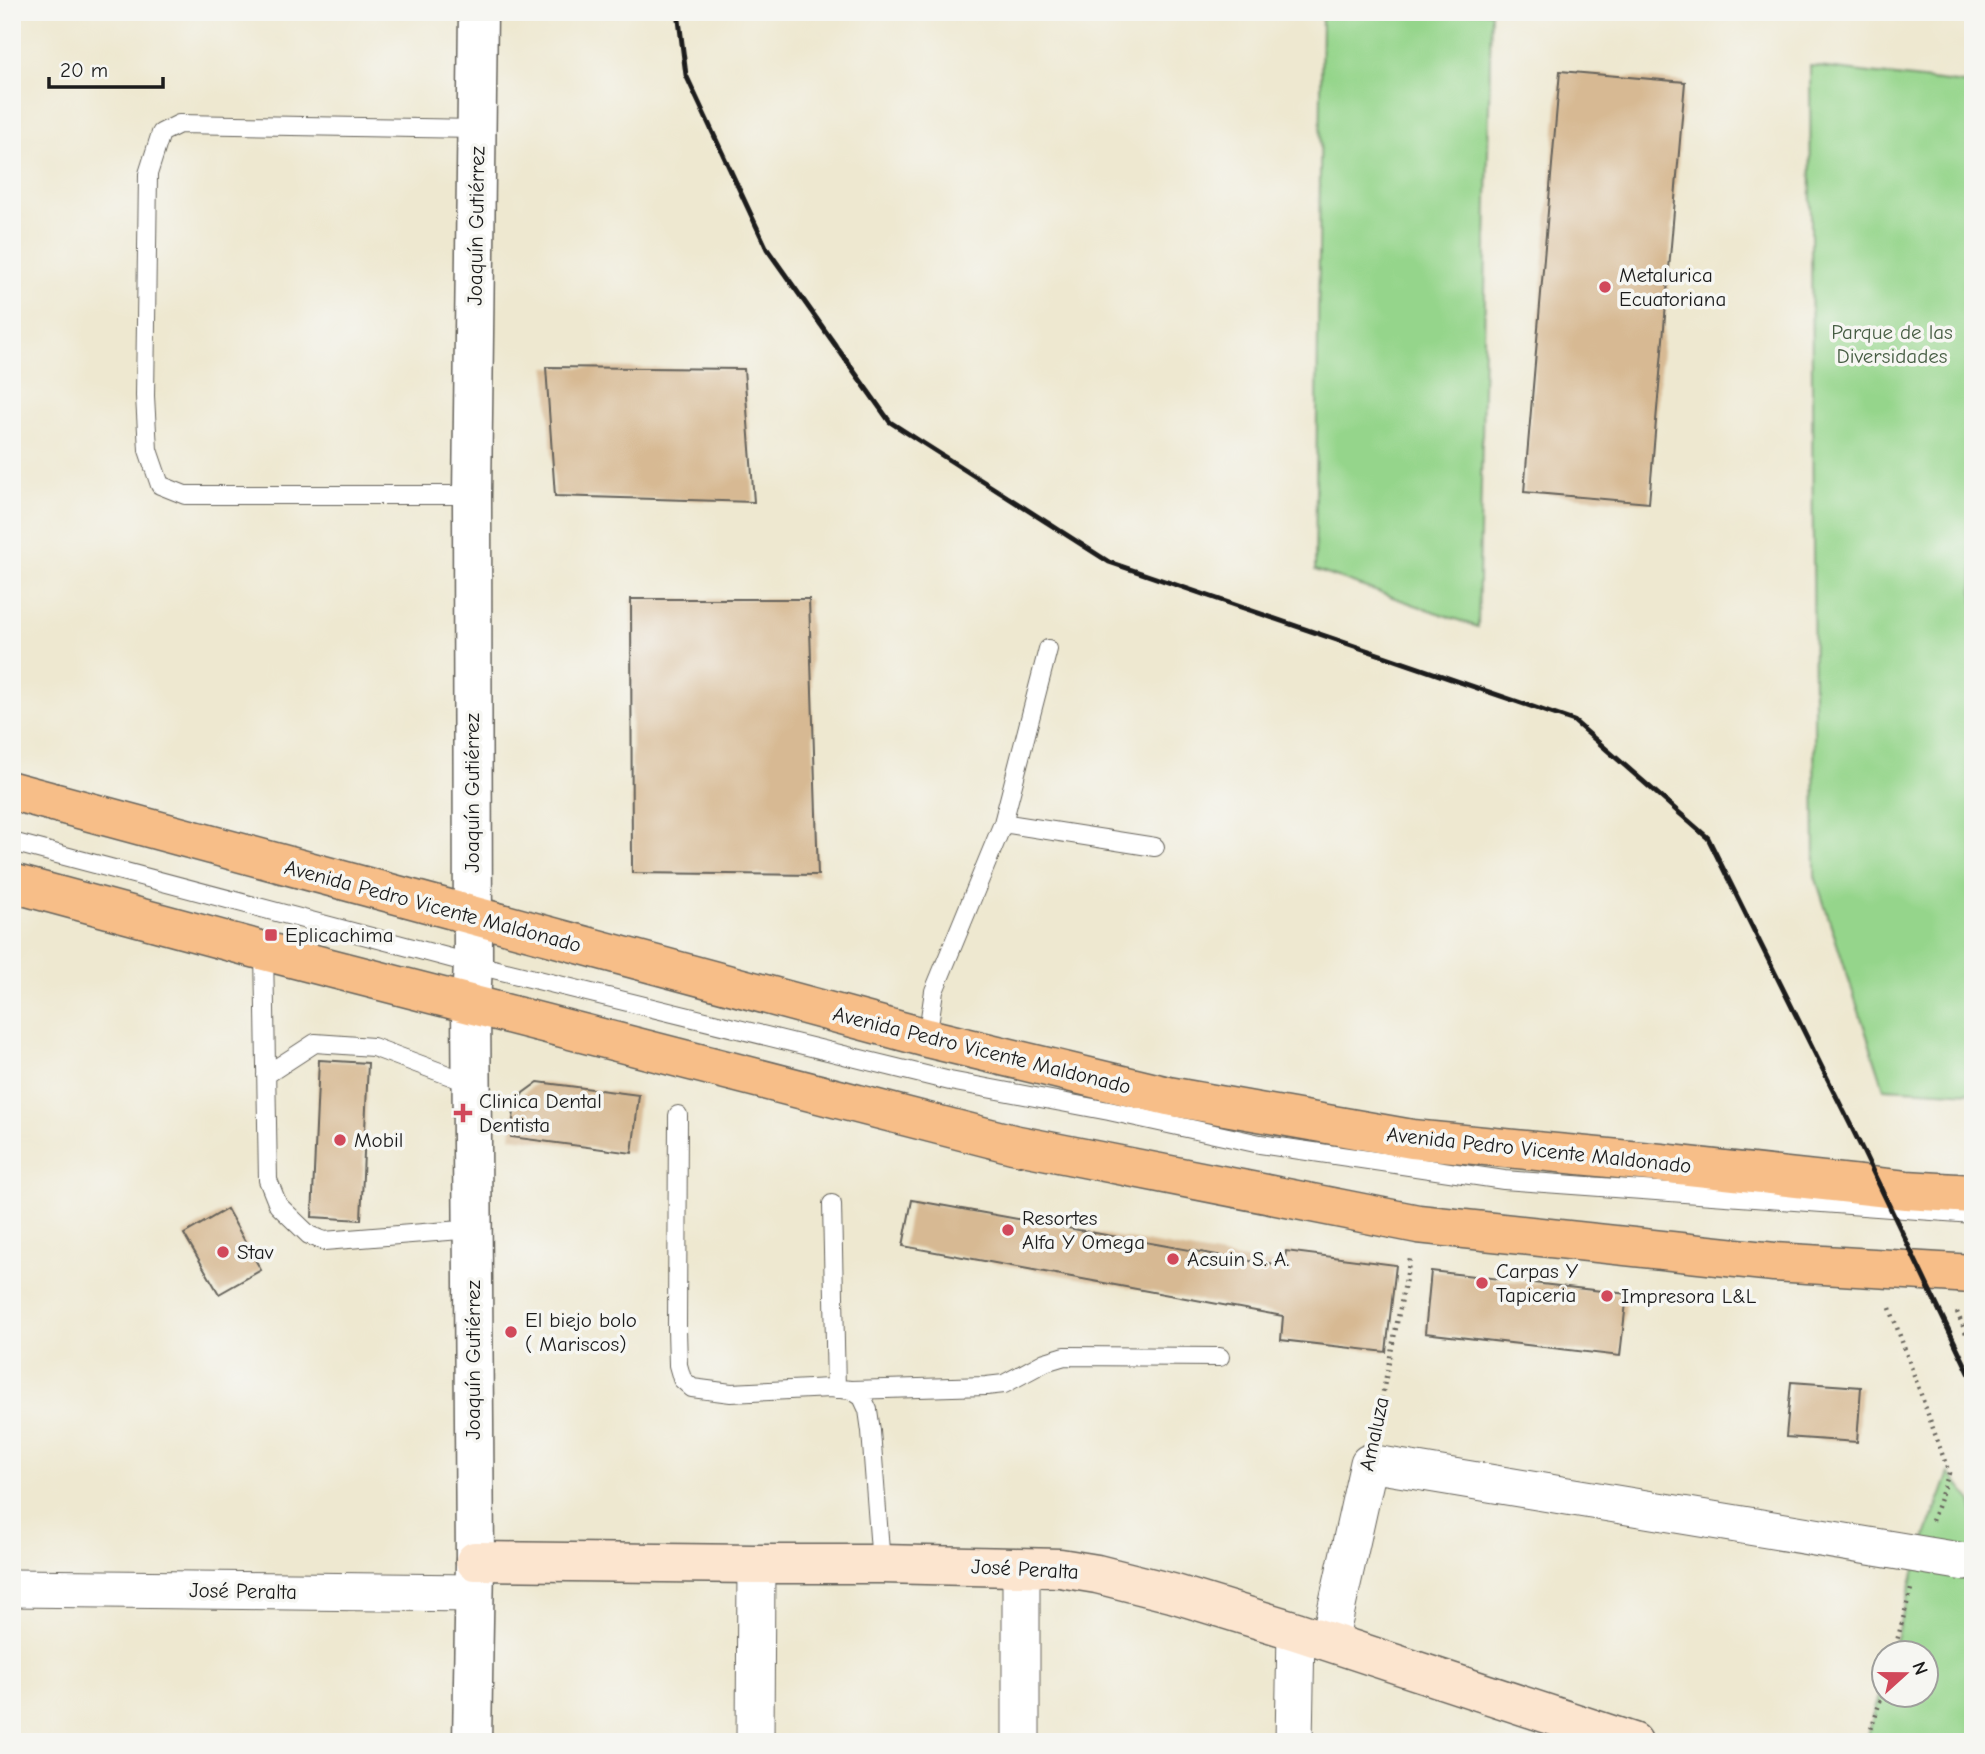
<svg xmlns="http://www.w3.org/2000/svg" width="1985" height="1754" font-family="'Comic Neue',sans-serif">
  <rect width="100%" height="100%" fill="#f6f6f2"/>
  <filter id="ink" filterUnits="userSpaceOnUse"><feTurbulence type="fractalNoise" baseFrequency=".0143" numOctaves="2"/><feDisplacementMap in="SourceGraphic" scale="14" xChannelSelector="R" yChannelSelector="G"/><feConvolveMatrix kernelMatrix="1 2 1 2 8 2 1 2 1" color-interpolation-filters="sRGB"/></filter>
  <filter id="wash" filterUnits="userSpaceOnUse"><feTurbulence type="fractalNoise" baseFrequency=".00686" numOctaves="4" result="noise"/><feDisplacementMap in="SourceGraphic" scale="28" xChannelSelector="R" yChannelSelector="G"/><feGaussianBlur stdDeviation="1.57" result="paint"/><feColorMatrix in="noise" values="0 0 0 0 0 0 0 0 0 0 0 0 0 0 0 0 0 1.4 0 .05"/><feComposite in="paint" operator="in"/></filter>
  <g filter="url(#wash)">
    <rect width="100%" height="100%" fill="#eee8d0"/>
    <!-- green -->
    <path fill="#95d58b" stroke="#587854" stroke-width="2" d="M1322 12H1491L1478 627 1315 570Z
      M1810 66 1973 85V1093L1884 1088 1815 876Z
      M1949 1473 1973 1503V1742H1866L1883 1682 1884 1694H1926V1652H1892L1919 1555Z"/>
    <g id="blocks">
      <!-- building -->
      <path fill="#d7b993" d="M1560 71 1685 82 1649 503 1524 492Z
        M546 367 744 369 754 502 555 496Z
        M631 599H809L818 875 632 873Z
        M319 1060 368 1063 361 1220 312 1217Z
        M538 1082 639 1095 632 1153 511 1137 514 1111 523 1093Z
        M912 1200 1250 1261 1284 1265 1286 1251 1396 1265 1386 1352 1281 1340 1283 1316 903 1246Z
        M227 1209 261 1270 219 1294 184 1234Z
        M1431 1271 1627 1294 1620 1356 1425 1333Z
        M1791 1382 1861 1387 1857 1442 1786 1437Z"/>
    </g>
  </g>
  <g filter="url(#ink)">
    <use href="#blocks" fill-opacity="0" stroke="#66635b" stroke-width="2"/>
    <g fill="none" stroke-linecap="round" stroke-linejoin="round">
      <!-- service casing -->
      <g stroke="#66635b" stroke-width="20">
        <path id="service" d="M472 495H185L160 485 148 450 145 396 148 174 161 133 179 124 477 129
          M1003 823 1048 649
          M12 842 473 964 950 1081 1109 1111 1260 1144 1504 1180 1973 1214
          M264 951 268 1180 278 1205 309 1235 324 1241 473 1229
          M927 1038 934 991 1003 823 1155 847
          M266 1075 315 1043 373 1047 472 1084
          M678 1115 677 1329 678 1365 682 1379 692 1388 731 1393 830 1388 851 1390 862 1397 868 1410 871 1431 881 1564
          M832 1204 836 1389
          M851 1390 986 1386 1004 1384 1045 1362 1065 1356 1220 1357"/>
      </g>
      <!-- minor casing -->
      <g stroke="#66635b" stroke-width="39">
        <path id="minor" d="M1021 1567V1742
          M12 1588 474 1593
          M1329 1642 1369 1463 1965 1562
          M755 1742 756 1564
          M1294 1742 1296 1631"/>
      </g>
      <!-- tertiary casing -->
      <g stroke="#66635b" stroke-width="41">
        <path id="tertiary" d="M472 1742 475 1561 471 1004 473 964 472 495 478 12"/>
      </g>
      <!-- secondary casing -->
      <g stroke="#66635b" stroke-width="41">
        <path id="secondary" d="M475 1561 756 1564H881L1060 1568 1097 1574 1172 1593 1296 1631 1633 1742"/>
      </g>
      <!-- primary casing -->
      <g stroke="#66635b" stroke-width="41">
        <path id="primary" d="M12 791 927 1038 1168 1096 1412 1139 1661 1163 1906 1190 1973 1194
          M12 883 264 951 1013 1144 1418 1224 1774 1262 1973 1274"/>
      </g>
      <!-- path -->
      <path stroke="#66635b" stroke-width="4.5" stroke-dasharray="2 5" stroke-linecap="butt" d="M1890 1308 1949 1473 1932 1521
        M1957 1312 1973 1350
        M1376 1426 1410 1259
        M1894 1652 1911 1589
        M1867 1742 1884 1689"/>
      <!-- service -->
      <use href="#service" stroke="#fff" stroke-width="18"/>
      <!-- minor -->
      <use href="#minor" stroke="#fff" stroke-width="37"/>
      <!-- tertiary -->
      <use href="#tertiary" stroke="#fff" stroke-width="38"/>
      <!-- secondary -->
      <use href="#secondary" stroke="#fce5cf" stroke-width="38"/>
      <!-- primary -->
      <use href="#primary" stroke="#f7be88" stroke-width="38"/>
      <!-- rail -->
      <path stroke="#1c1c1c" stroke-width="5" d="M678 12 686 75 767 249 890 422 1109 562 1574 721 1708 838 1854 1132 1973 1381"/>
    </g>
  </g>
  <!-- markers -->
  <g fill="#d1495b" stroke="#f6f6f2" stroke-width="2.5">
    <circle cx="1605" cy="287" r="7"/>
    <rect x="264" y="928" width="14" height="14" rx="3.5"/>
    <path d="M459.5 1102.5h7v7h7v7h-7v7h-7v-7h-7v-7h7z"/>
    <circle cx="340" cy="1140" r="7"/>
    <circle cx="1008" cy="1230" r="7"/>
    <circle cx="223" cy="1252" r="7"/>
    <circle cx="1173" cy="1259" r="7"/>
    <circle cx="1482" cy="1283" r="7"/>
    <circle cx="1607" cy="1296" r="7"/>
    <circle cx="511" cy="1332" r="7"/>
  </g>
  <g text-anchor="middle" stroke-width="7" stroke-linejoin="round" paint-order="stroke">
    <!-- street labels -->
    <g font-size="21" fill="#1c1c1c" stroke="#f6f6f2">
      <text transform="translate(476 226) rotate(-89)" y="7">Joaquín Gutiérrez</text>
      <text transform="translate(472 793) rotate(-90)" y="7">Joaquín Gutiérrez</text>
      <text transform="translate(433 906) rotate(15)" y="7">Avenida Pedro Vicente Maldonado</text>
      <text transform="translate(982 1050) rotate(14)" y="7">Avenida Pedro Vicente Maldonado</text>
      <text transform="translate(1539 1150) rotate(6)" y="7">Avenida Pedro Vicente Maldonado</text>
      <text transform="translate(473 1360) rotate(-90)" y="7">Joaquín Gutiérrez</text>
      <text transform="translate(1374 1434) rotate(-78)" y="7">Amaluza</text>
      <text transform="translate(1025 1569) rotate(3)" y="7">José Peralta</text>
      <text transform="translate(243 1591) rotate(1)" y="7">José Peralta</text>
    </g>
    <!-- poi labels -->
    <g font-size="21" fill="#1c1c1c" stroke="#f6f6f2" text-anchor="start">
      <text x="1619" y="282">Metalurica<tspan x="1619" dy="24">Ecuatoriana</tspan></text>
      <text x="285" y="942">Eplicachima</text>
      <text x="479" y="1108">Clinica Dental<tspan x="479" dy="24">Dentista</tspan></text>
      <text x="354" y="1147">Mobil</text>
      <text x="1022" y="1225">Resortes<tspan x="1022" dy="24">Alfa Y Omega</tspan></text>
      <text x="237" y="1259">Stav</text>
      <text x="1187" y="1266">Acsuin S. A.</text>
      <text x="1496" y="1278">Carpas Y<tspan x="1496" dy="24">Tapiceria</tspan></text>
      <text x="1621" y="1303">Impresora L&amp;L</text>
      <text x="525" y="1327">El biejo bolo<tspan x="525" dy="24">( Mariscos)</tspan></text>
    </g>
    <!-- park labels -->
    <g font-size="21" fill="#465d43" stroke="#f6f6f2">
      <text x="1892" y="339">Parque de las<tspan x="1892" dy="24">Diversidades</tspan></text>
    </g>
  </g>
  <!-- margin -->
  <rect width="1985" height="1754" fill="none" stroke="#f6f6f2" stroke-width="42"/>
  <!-- north arrow -->
  <g transform="translate(1905 1674) rotate(69)"><circle r="33" fill="#f6f6f2" stroke="#9f9f9c" stroke-width="2"/>
  <path d="M0-5L12 26L0 18L-12 26Z" fill="#d1495b"/>
  <text y="-10" font-size="19" font-weight="bold" text-anchor="middle" fill="#1c1c1c">N</text>
  </g>
  <!-- scale -->
  <path d="M49 77v10h114v-10" fill="none" stroke="#1c1c1c" stroke-width="3.5"/>
  <text x="60" y="77" font-size="21" fill="#1c1c1c" stroke="#f6f6f2" stroke-width="5" paint-order="stroke">20 m</text>
</svg>
